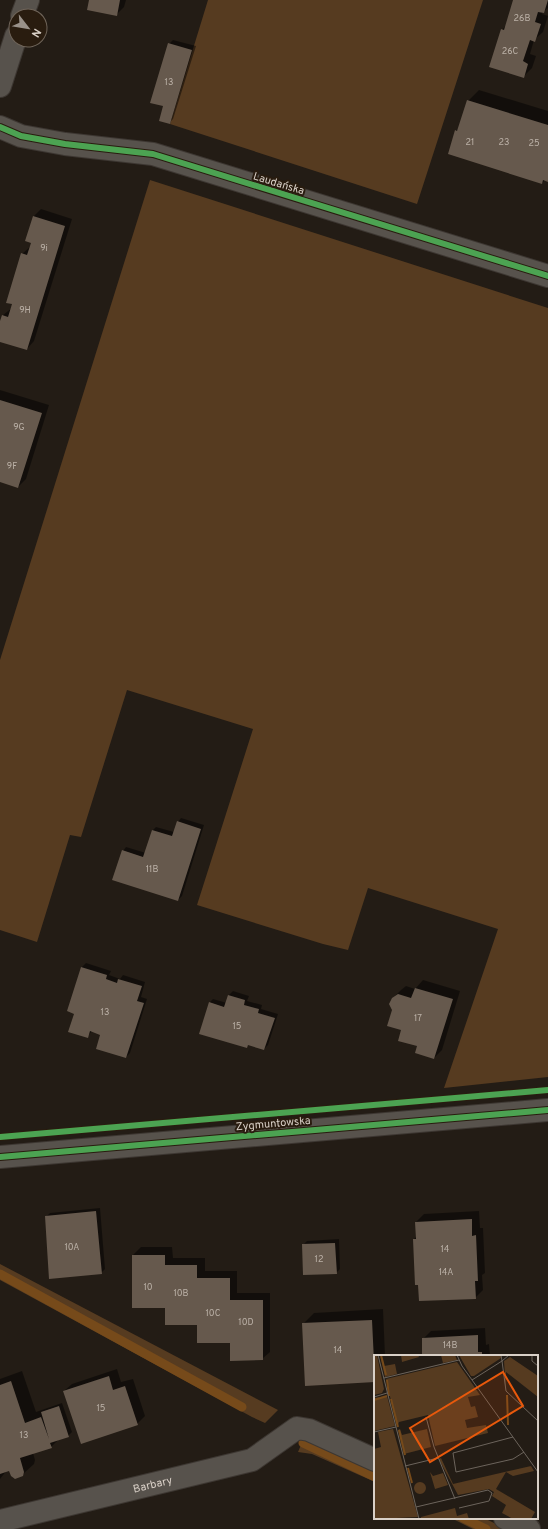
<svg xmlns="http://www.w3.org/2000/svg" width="548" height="1529" font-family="Overpass,sans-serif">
  <rect width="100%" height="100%" fill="#231c15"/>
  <!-- green -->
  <path fill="#563b20" d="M208 0H483L417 204 170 124Z
    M150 180 548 308V1077L444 1088 498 929 368 888 348 950 323 944 197 905 253 729 127 690 81 837 70 835 37 942 0 930V660Z
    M0 1264 278 1410 265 1423 252 1417 0 1280Z
    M304 1438 375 1469V1482L312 1454 298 1452Z
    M451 1518H484L506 1529H473Z"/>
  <!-- shadow -->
  <path fill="#0007" d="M90 0H126L124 7 116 15Z
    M515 0H548V8L543 12 542 14 548 16 543 32 534 40 530 54 536 56 532 68 524 76 502 30 507 24Z
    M173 40 196 46 173 119 169 123 164 105 169 44Z
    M479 90 548 111V181L545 180 542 183 456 131 460 128 468 101Z
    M41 209 72 219 34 341 27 349 0 341V324L3 315 12 308 22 254 31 246 33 217Z
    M0 390 49 405 26 479 18 487 0 481Z
    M181 818 204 825 182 896 178 900 123 851 126 847 146 853 152 831 156 827 174 832 178 822Z
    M86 963 111 971 109 975 120 979 123 975 145 982 141 997 147 999 130 1053 126 1057 102 1034 92 1031 87 1037 75 1013 82 967Z
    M423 980 460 991 442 1050 434 1058 418 1045 403 1030 393 1010 392 999 401 990 406 986 415 989Z
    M233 991 249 996 247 1001 262 1005 261 1009 278 1014 268 1045 264 1049 249 1044 246 1047 209 1003 213 999 227 1003 229 995Z
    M100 1208 105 1269 101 1273 46 1217 50 1213Z
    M479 1211 480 1228H483L485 1273 482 1275 483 1290 475 1298 414 1239 417 1236 416 1222 424 1214Z
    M339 1239 340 1269 336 1273 303 1245 307 1241Z
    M141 1247H172L173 1258H205V1271H237V1293H270V1352L262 1359 166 1307 133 1255Z
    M383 1309 385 1356H375V1381L303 1324 314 1313Z
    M485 1328 486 1345 489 1344 490 1356H420L423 1353V1339L431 1331Z
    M117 1369 121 1382 133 1379 145 1416 137 1424 64 1391 72 1384Z
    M22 1371 36 1412 62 1403 72 1432 68 1436 59 1439 51 1447 33 1453 35 1460 34 1464 22 1475 10 1469 7 1470 0 1479V1379Z"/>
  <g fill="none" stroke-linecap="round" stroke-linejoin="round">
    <!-- stream -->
    <path stroke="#764a1a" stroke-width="9" d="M0 1274 242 1407
      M303 1443 375 1477
      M463 1518 486 1529"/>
  </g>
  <!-- building -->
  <path fill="#66594d" d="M89 0H120L117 16 87 10Z
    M513 0H548L544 13 538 12 535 22 541 24 535 42 530 40 523 61 528 64 524 78 489 67 501 29 504 30Z
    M168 43 192 50 170 124 159 121 163 106 150 103Z
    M467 100 548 125V182L543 180 542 184 448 154 455 130 457 131Z
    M33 216 65 226 27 350 0 342V321L2 315 8 317 12 304 6 303 21 253 27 255 31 243 25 241Z
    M0 400 42 413 18 488 0 482Z
    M177 821 201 829 178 901 112 880 122 850 143 857 152 830 172 836Z
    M81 967 107 975 106 979 117 983 118 979 142 986 137 1001 144 1003 126 1058 96 1049 100 1035 90 1031 88 1038 68 1032 74 1014 67 1011Z
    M415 988 453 999 434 1059 415 1053 417 1046 398 1041 401 1030 387 1026 392 1010 389 1004 392 998 398 994 411 998Z
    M228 995 245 1000 244 1005 259 1009 258 1013 275 1018 264 1050 248 1045 247 1048 199 1034 209 1002 224 1007Z
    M96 1211 102 1274 49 1279 45 1216Z
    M472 1219V1236L476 1235 478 1281H475L476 1299 419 1301 418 1285H415L413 1239H416L415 1222Z
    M335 1243 337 1274 303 1275 302 1244Z
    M132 1255H165V1265H197V1278H230V1300H263V1360L230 1361V1343H197V1325H165V1308H132Z
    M372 1320 375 1382 305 1386 302 1323Z
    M478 1335V1352H482V1356H422V1338Z
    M109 1376 113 1390 125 1386 138 1425 81 1444 63 1391Z
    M11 1381 25 1423 41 1417 49 1439 41 1412 59 1406 69 1437 50 1443 52 1448 20 1458 24 1472 23 1476 15 1479 11 1476 9 1471 0 1474V1385Z"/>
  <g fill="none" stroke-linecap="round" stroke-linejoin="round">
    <!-- minor casing -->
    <g stroke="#3d3732" stroke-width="24">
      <g id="minor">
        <path d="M22 16 28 0"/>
        <path d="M0 86 16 36"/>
        <path d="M0 127 21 136 65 144 153 154 548 276"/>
        <path d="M0 1157 548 1110"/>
        <path d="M505 1518 529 1529"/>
        <path id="s1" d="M0 1521 252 1460 297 1428 309 1430 375 1460"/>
      </g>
    </g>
    <!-- minor -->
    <use href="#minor" stroke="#57524c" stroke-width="22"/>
    <!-- cycleway casing -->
    <g stroke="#291c0f" stroke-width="8">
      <path id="cycleway" d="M0 127 21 136 65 144 153 154 548 276
        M0 1137 548 1090
        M0 1157 548 1110"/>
    </g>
    <!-- cycleway -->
    <use href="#cycleway" stroke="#4ca352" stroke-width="6"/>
  </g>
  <g text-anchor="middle" stroke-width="4" stroke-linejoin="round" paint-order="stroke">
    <!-- number labels -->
    <g font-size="9" fill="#bcb2a8">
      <text x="522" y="21">26B</text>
      <text x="510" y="54">26C</text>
      <text x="169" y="85">13</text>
      <text x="470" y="145">21</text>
      <text x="504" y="145">23</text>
      <text x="534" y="146">25</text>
      <text x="44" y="251">9i</text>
      <text x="25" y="313">9H</text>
      <text x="19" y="430">9G</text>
      <text x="12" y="469">9F</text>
      <text x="152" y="872">11B</text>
      <text x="105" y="1015">13</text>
      <text x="418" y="1021">17</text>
      <text x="237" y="1029">15</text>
      <text x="72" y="1250">10A</text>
      <text x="445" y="1252">14</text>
      <text x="319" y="1262">12</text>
      <text x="446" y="1275">14A</text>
      <text x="148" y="1290">10</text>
      <text x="181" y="1296">10B</text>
      <text x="213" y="1316">10C</text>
      <text x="246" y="1325">10D</text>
      <text x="450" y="1348">14B</text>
      <text x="338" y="1353">14</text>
      <text x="101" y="1411">15</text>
      <text x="24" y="1438">13</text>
    </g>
    <!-- street labels -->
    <g font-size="11" fill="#d9d0c7" stroke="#291c0f">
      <text transform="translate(279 183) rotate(17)" y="4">Laudańska</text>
      <text transform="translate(273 1123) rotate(-5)" y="4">Zygmuntowska</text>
      <text dy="4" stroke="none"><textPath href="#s1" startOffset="157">Barbary</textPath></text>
    </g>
  </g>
  <!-- overview -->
  <g transform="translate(374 1355)">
    <rect width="164" height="164" fill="#231c15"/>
    <path d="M0 0H3L10 34 8 38 0 40ZM6 0 10 11 21 9 23 19 11 22ZM27 0H44L45 2 28 7ZM67 0H81L83 5 69 8ZM85 0H127V3L100 21H97ZM136 2 164 21V42L132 17V35L130 6ZM83 7 106 40 94 42 97 52 101 51 104 62 91 65 93 73 112 70 114 78 61 91 54 60 25 67 23 72 12 24ZM13 41 21 71 0 76V43ZM19 74 44 162 0 164V94L7 92 4 77ZM26 74 28 80 53 74 57 92 30 99 24 75ZM67 103 79 129 157 111 160 116 139 121 132 117 122 134 161 157 157 164H139L128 158 132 150 118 141 120 137 115 134 84 140 68 110 65 104ZM56 117 59 121 69 118 74 130 61 134ZM40 133a6 6 0 1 1 12 0a6 6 0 1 1-12 0ZM81 153 83 161 93 158 95 164H47V162Z" fill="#563b20"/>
    <path fill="none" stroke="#764a1a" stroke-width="2" d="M7 0 12 20M13 25 15 41M133 40 134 70M17 44 24 72M0 45 13 41M25 75 31 100M34 113 38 128"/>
    <path fill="none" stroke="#6c645c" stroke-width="1" d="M4 0 45 164M83 0 88 11 164 117M127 0 128 6 135 0M158 0V6L164 11M10 23 85 5M98 25 128 6 132 36 164 66M0 42 13 38M52 62 60 92 81 144M0 77 22 72M139 82 79 98 82 117 139 104 150 97M31 111 64 103M42 152 114 135 118 138 115 146 85 153"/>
    <path fill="#e8590c" fill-opacity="0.15" stroke="#e8590c" stroke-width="2" d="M129 17 149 51 56 107 36 73Z"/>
    <rect width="164" height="164" fill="none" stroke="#d9d0c7" stroke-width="2"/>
  </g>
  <!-- north arrow -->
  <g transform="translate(28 28) rotate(121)"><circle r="19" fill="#291c0f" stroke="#6f6459"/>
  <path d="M0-3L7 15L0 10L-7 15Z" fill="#999189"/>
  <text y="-6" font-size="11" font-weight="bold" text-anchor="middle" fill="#d9d0c7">N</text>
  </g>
</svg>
